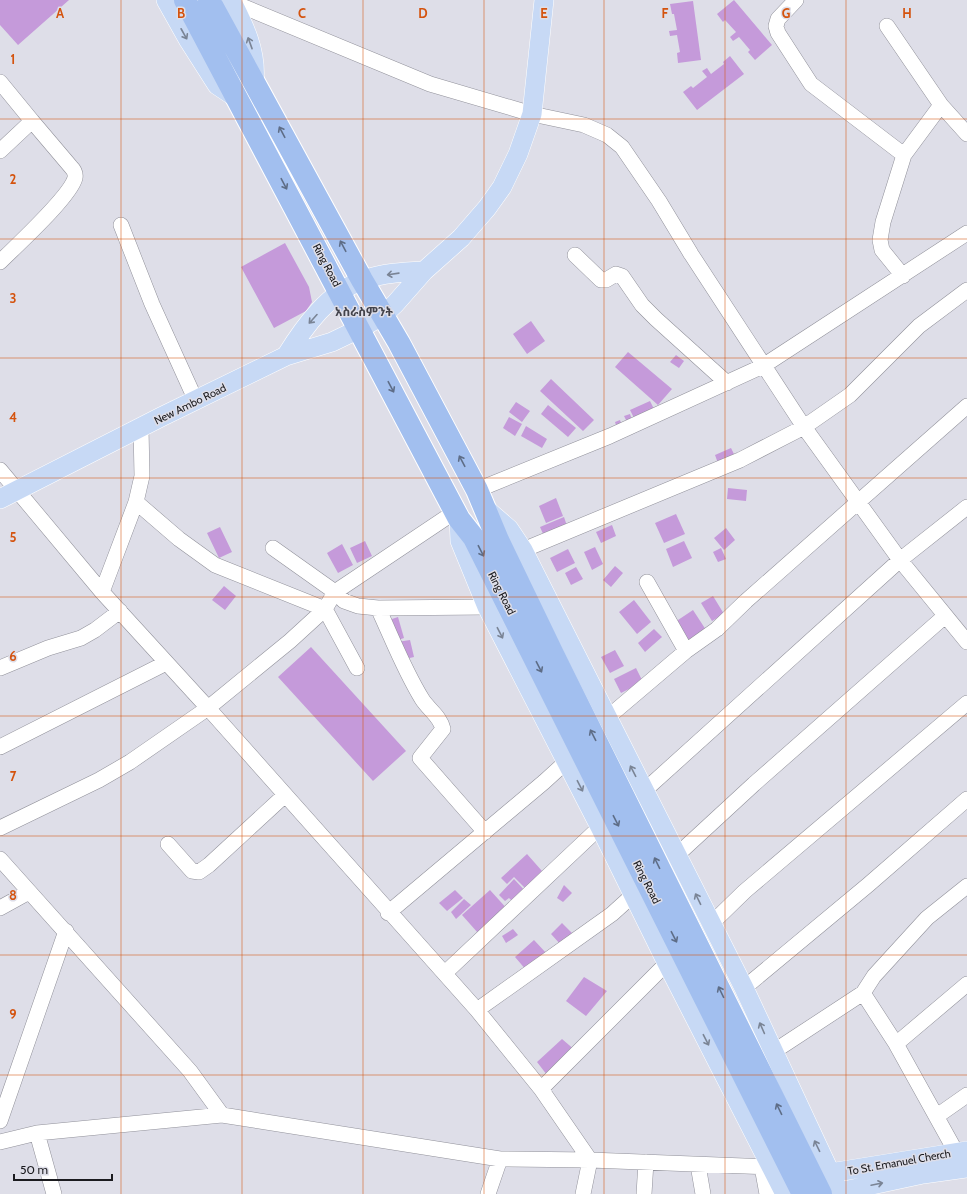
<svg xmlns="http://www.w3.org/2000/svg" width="967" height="1194" font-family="Cabin,'Noto Sans Ethiopic',sans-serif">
  <rect width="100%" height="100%" fill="#dedee8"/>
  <!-- building -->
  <path fill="#c59ada" d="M0 0H69L18 45 0 25Z
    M734 0 772 45 755 60 748 52 750 50 739 37 733 41 730 37 736 32 725 20 723 22 717 14Z
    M693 1 701 60 678 63 677 53 680 52 677 35 670 36 669 31 677 30 674 14H672L670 4Z
    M730 56 744 74 697 110 683 92 691 86 693 88 707 77 702 71 707 68 711 74 724 64 723 62Z
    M285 243 309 287 312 302 306 311 274 328 241 267Z
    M531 321 545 341 527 354 513 334Z
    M628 352 672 389 658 405 615 367Z
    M676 355 684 361 679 368 670 362Z
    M551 379 594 420 583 431 540 391Z
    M650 401 654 409 634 418 630 410Z
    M516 402 530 411 522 422 509 412Z
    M548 405 576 428 568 437 541 414Z
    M630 414 632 420 627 422 624 416Z
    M509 417 522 424 515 436 503 428Z
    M620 420 622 426 617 428 615 422Z
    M526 426 547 439 542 448 521 436Z
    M731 448 736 458 719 466 715 455Z
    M728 488 747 490 746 501 727 499Z
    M556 498 563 516 546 523 539 506Z
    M676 514 685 534 664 543 655 523Z
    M564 517 567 526 544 536 540 527Z
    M612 525 616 536 601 543 596 532Z
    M220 527 232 552 219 558 207 533Z
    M726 528 735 540 724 550 714 538Z
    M365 541 372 556 357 563 350 548Z
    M684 541 692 558 673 567 666 549Z
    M342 544 353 565 338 573 327 553Z
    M595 547 603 564 592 570 584 552Z
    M721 548 726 559 718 562 713 552Z
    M568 549 575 563 557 572 550 558Z
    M615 566 623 573 611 587 603 580Z
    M576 567 583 579 571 585 565 573Z
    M224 586 236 596 225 610 212 600Z
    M713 596 724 614 712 621 701 603Z
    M634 600 651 622 637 634 619 612Z
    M693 610 708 633 690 645 675 622Z
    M398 617 404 638 395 641 389 620Z
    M654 629 662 637 645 652 638 643Z
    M410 640 414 657 401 660 397 642Z
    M311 647 406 751 373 781 278 677Z
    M615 650 624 666 610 673 601 657Z
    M636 668 643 682 621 693 614 679Z
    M527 854 542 871 525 888 514 877 507 884 501 878Z
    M514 879 527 893 515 904 509 898 505 901 499 895Z
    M564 885 572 893 563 902 557 898Z
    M455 890 463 898 447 911 439 903Z
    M490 890 509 911 478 933 462 915Z
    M464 899 471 905 456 919 451 912Z
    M562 923 573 934 561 945 551 934Z
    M513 929 518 935 506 943 502 936Z
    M534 940 548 955 527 971 515 957Z
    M584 977 607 991 586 1016 566 1001Z
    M562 1039 576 1051 547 1075 537 1062Z"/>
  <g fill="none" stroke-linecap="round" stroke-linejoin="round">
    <!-- minor casing -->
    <g stroke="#91919a" stroke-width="16">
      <path id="minor" d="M796 0 778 19 776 26 778 33 811 84 904 155
        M232 2 430 84 532 114 584 125 607 135 622 147 659 201 691 254 804 427 900 560 967 642
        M887 26 941 105 967 134
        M0 82 32 121 0 151
        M121 225 152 304 196 401
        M575 255 601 280H606L616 274 622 276 642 305 656 319 727 383
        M0 262C16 246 70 197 75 178 76 173 74 170 71 167L32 121
        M903 276 882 250 880 240 883 222 904 155 941 105
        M0 470 102 592 208 708 290 641 325 609 335 592 456 511
        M477 490 610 436 763 366 967 233
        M136 502 179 539 215 565 325 609 357 668
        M273 548 335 592 344 601 358 606 378 608 487 607
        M523 550 740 460 804 427 850 395 919 326 967 290
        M647 582 686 651
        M102 592 136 502 142 476 141 428
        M378 608C392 638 404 670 422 699 429 710 440 716 443 729L420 758 485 832
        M0 668 48 648 81 638 95 630 120 611
        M607 718 686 651 717 629 746 601 967 406
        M0 747 166 663
        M644 791 900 560 967 507
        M0 828 99 780 130 762 208 708 477 1010 541 1089 590 1160 583 1194
        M168 844 192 871 199 872 209 865 285 795
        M677 855 754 784 945 616
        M0 859 190 1071 222 1115
        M0 908 29 892
        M388 913 544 782 567 761
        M711 924 745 891 967 703
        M445 973 600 827
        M744 988 868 885 967 799
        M863 993 896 1044
        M477 1010 612 914 633 895
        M773 1052 863 993 874 976 927 918 967 886
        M541 1089 667 963
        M937 1116 967 1095
        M0 1121 66 931
        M37 1133 54 1194
        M0 1142 37 1133 222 1115 500 1159 590 1160 772 1167
        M956 1152 896 1044 967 984
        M698 1165 703 1194
        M762 1167 767 1194
        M488 1194 500 1159
        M644 1194 646 1162"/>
    </g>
    <!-- major casing -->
    <g stroke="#fff" stroke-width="20">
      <path id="major" d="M166 0 189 41 217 85 238 99
        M231 0C244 25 257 52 254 81
        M286 356C304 327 329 292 363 280 383 273 403 272 424 271
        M0 499 161 417 286 356 332 342 359 329 382 316 395 304 424 271 461 238 487 208 502 187 518 154 532 114 544 0
        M486 509 509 529 523 550 744 988 840 1194
        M459 519 460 541 487 607 600 827 667 963 785 1194
        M830 1173 967 1151
        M839 1192 923 1174 967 1168"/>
    </g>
    <!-- highway casing -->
    <g stroke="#fff" stroke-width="24">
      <path id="highway" d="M185 0 459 519 474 538 803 1194
        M209 0 362 280 399 343 477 490 498 540 552 652 821 1194"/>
    </g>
    <!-- minor -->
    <use href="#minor" stroke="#fff" stroke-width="15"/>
    <!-- major -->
    <use href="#major" stroke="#c7d9f5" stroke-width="19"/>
    <!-- highway -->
    <use href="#highway" stroke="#a2bfef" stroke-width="22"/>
  </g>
  <!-- one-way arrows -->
  <defs><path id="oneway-shaft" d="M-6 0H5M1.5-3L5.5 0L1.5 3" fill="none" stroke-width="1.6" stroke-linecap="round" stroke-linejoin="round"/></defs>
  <g stroke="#7a8495">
    <use href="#oneway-shaft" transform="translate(184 34) rotate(61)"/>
    <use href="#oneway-shaft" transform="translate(250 43) rotate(-110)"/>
    <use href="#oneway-shaft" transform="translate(393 274) rotate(172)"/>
    <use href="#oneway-shaft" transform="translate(313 319) rotate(132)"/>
    <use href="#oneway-shaft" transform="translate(500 633) rotate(63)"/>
    <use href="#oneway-shaft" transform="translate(633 771) rotate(-117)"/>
    <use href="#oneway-shaft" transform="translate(580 786) rotate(63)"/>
    <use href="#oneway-shaft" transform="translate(698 899) rotate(-116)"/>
    <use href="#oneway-shaft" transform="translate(762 1028) rotate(-114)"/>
    <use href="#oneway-shaft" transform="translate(706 1040) rotate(63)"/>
    <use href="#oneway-shaft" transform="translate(817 1146) rotate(-116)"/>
    <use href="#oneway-shaft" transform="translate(877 1184) rotate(-12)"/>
  </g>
  <g stroke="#5e6d87">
    <use href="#oneway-shaft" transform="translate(282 132) rotate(-118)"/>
    <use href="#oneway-shaft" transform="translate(284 184) rotate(62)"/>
    <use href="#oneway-shaft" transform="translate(343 246) rotate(-118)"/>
    <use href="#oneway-shaft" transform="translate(391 387) rotate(62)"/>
    <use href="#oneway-shaft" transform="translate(462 461) rotate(-118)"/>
    <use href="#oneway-shaft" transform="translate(481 551) rotate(63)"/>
    <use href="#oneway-shaft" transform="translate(539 667) rotate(63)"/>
    <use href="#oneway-shaft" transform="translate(593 735) rotate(-117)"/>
    <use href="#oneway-shaft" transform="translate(616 821) rotate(63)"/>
    <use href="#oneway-shaft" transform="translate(657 863) rotate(-116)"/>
    <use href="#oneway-shaft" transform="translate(674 937) rotate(63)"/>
    <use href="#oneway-shaft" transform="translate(721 992) rotate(-116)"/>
    <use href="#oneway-shaft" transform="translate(779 1109) rotate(-116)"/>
  </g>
  <!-- grid -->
  <path fill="none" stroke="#d4530e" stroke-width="1" stroke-opacity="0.55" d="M121 0V1194M242 0V1194M363 0V1194M484 0V1194M604 0V1194M725 0V1194M846 0V1194M0 119H967M0 239H967M0 358H967M0 478H967M0 597H967M0 716H967M0 836H967M0 955H967M0 1075H967"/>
  <g text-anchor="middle" stroke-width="3" stroke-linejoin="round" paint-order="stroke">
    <!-- street labels -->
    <g font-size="11" fill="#1b1b1f" stroke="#dedee8">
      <text transform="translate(327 265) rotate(62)" y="4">Ring Road</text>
      <text transform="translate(190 404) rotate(-26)" y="4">New Ambo Road</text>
      <text transform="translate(502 593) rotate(63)" y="4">Ring Road</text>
      <text transform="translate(647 882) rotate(63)" y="4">Ring Road</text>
      <text transform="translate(899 1162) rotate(-10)" y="4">To St. Emanuel Cherch</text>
    </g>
    <!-- neighbourhood labels -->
    <g font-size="12" font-weight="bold" fill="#43434b" stroke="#dedee8">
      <text x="364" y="316">አስራስምንት</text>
    </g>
  </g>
  <g font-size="13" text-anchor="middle" font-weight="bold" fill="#d4530e" stroke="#dedee8" stroke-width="3" stroke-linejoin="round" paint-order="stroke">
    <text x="60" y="18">A</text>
    <text x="181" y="18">B</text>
    <text x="302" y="18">C</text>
    <text x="423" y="18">D</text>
    <text x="544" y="18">E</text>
    <text x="665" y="18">F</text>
    <text x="786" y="18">G</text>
    <text x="907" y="18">H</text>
    <text x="13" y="64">1</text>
    <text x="13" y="184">2</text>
    <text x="13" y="303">3</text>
    <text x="13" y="422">4</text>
    <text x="13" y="542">5</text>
    <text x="13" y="661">6</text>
    <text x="13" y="781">7</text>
    <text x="13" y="900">8</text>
    <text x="13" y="1019">9</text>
  </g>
  <!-- scale -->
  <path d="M14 1174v6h98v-6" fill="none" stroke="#1b1b1f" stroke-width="2"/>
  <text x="20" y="1174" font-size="12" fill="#1b1b1f" stroke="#dedee8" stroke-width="3" paint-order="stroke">50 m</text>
</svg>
